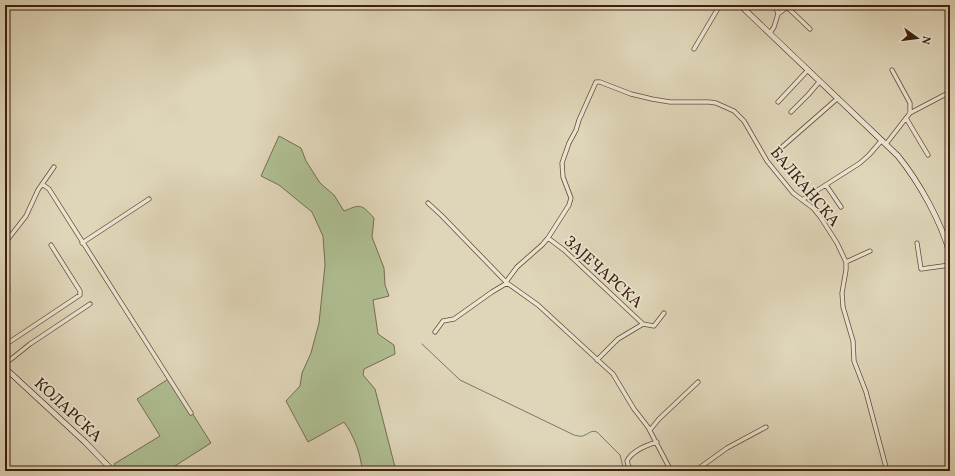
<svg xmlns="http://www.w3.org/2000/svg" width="955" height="476" font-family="Vollkorn,serif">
  <rect width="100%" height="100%" fill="#dfd5b8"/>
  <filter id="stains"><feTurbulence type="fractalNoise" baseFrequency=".005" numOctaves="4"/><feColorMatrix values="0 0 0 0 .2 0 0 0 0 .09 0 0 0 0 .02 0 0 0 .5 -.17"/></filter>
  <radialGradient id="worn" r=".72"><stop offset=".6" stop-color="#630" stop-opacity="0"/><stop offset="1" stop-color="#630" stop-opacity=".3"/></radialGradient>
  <!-- green -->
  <path fill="#aebe92" stroke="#756e50" d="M279 136 301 148 306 161 320 183 334 195 344 211C361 204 361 204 374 218L372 237 384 268 385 285 389 296 373 300 378 334 394 345 395 354 364 369 363 375 375 389 396 471H362C361 454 354 436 344 422L308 442 286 401 300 386 302 373 311 353 319 323 325 265 323 236 312 212 279 185 261 176Z
    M170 378 211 443 167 471H119L114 464 160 436 137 399Z"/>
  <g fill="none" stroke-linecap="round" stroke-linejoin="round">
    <!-- stream -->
    <path stroke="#717b6c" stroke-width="1" d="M422 344 460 380 574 435C578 436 582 437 585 435 590 433 591 430 597 432L620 455 624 471"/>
    <!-- street casing -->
    <g stroke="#654c38" stroke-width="5">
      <path id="street" d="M775 5 778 14
        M787 7 810 29
        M770 33 774 27 778 14 790 5
        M694 49 720 5
        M892 70 910 103V113
        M778 102 808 70
        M791 112 808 95 820 81
        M906 118 928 155
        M886 144 910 113 950 92
        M782 147 838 98
        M42 184 49 189 191 413
        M826 185 841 207
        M802 200 860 163 869 155 882 140
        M428 203 442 216 507 283 538 305 613 374 634 409 648 427 671 471
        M548 238 564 250 643 324
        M5 243 26 216 38 190 54 167
        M82 243 149 199
        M917 243 921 269 950 265
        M846 262 870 251
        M506 282 517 267 542 245 548 238 569 205 571 198 563 177 562 163 569 143 576 130 579 120 596 82H600L631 94 652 99 670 102H709L716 103 734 111 744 121 767 161 793 193 813 208 821 218 837 243 846 262V270L842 293 843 307 853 341 854 361 866 392 887 471
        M5 292 8 288
        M435 332 443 321 454 319 492 292 507 283
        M5 345 80 295V291L51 245
        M597 360 618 339 643 324 654 326 664 313
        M5 364 30 344 90 304
        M948 404 950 403
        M650 430 659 419 698 382
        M223 471H225
        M630 471 627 461C632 451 647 445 657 442
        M695 471 727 448 766 427
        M783 471H784"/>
    </g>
    <!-- secondary casing -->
    <g stroke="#3c1e0e" stroke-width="6">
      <path id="secondary" d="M740 5 898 156C919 182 941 221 950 254
        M5 368 85 442 113 471"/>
    </g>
    <!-- street -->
    <use href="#street" stroke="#eae4d1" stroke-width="3.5"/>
    <!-- secondary -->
    <use href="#secondary" stroke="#eae4d1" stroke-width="5"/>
  </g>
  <g text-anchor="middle" stroke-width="3.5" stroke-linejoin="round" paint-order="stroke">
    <!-- street labels -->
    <g font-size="16" fill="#3c1e0e" stroke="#eae4d1">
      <text transform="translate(806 186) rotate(50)" y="6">БАЛКАНСКА</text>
      <text transform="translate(604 271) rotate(42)" y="6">ЗАЈЕЧАРСКА</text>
      <text transform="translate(69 409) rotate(43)" y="6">КОЛАРСКА</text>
    </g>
  </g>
  <!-- margin -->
  <rect width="955" height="476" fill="none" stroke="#dfd5b8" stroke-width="20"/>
  <rect x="6" y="6" width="943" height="464" fill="none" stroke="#3c1e0e" stroke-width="2"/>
  <rect x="10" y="10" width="935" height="456" fill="none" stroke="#3c1e0e"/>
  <!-- north arrow -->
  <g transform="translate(917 38) rotate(104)" stroke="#eae4d1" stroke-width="3" paint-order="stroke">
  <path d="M0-3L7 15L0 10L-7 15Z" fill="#3c1e0e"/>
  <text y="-6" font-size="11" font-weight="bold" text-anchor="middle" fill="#3c1e0e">N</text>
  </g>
  <rect width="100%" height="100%" filter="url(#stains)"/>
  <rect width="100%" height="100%" fill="url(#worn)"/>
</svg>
